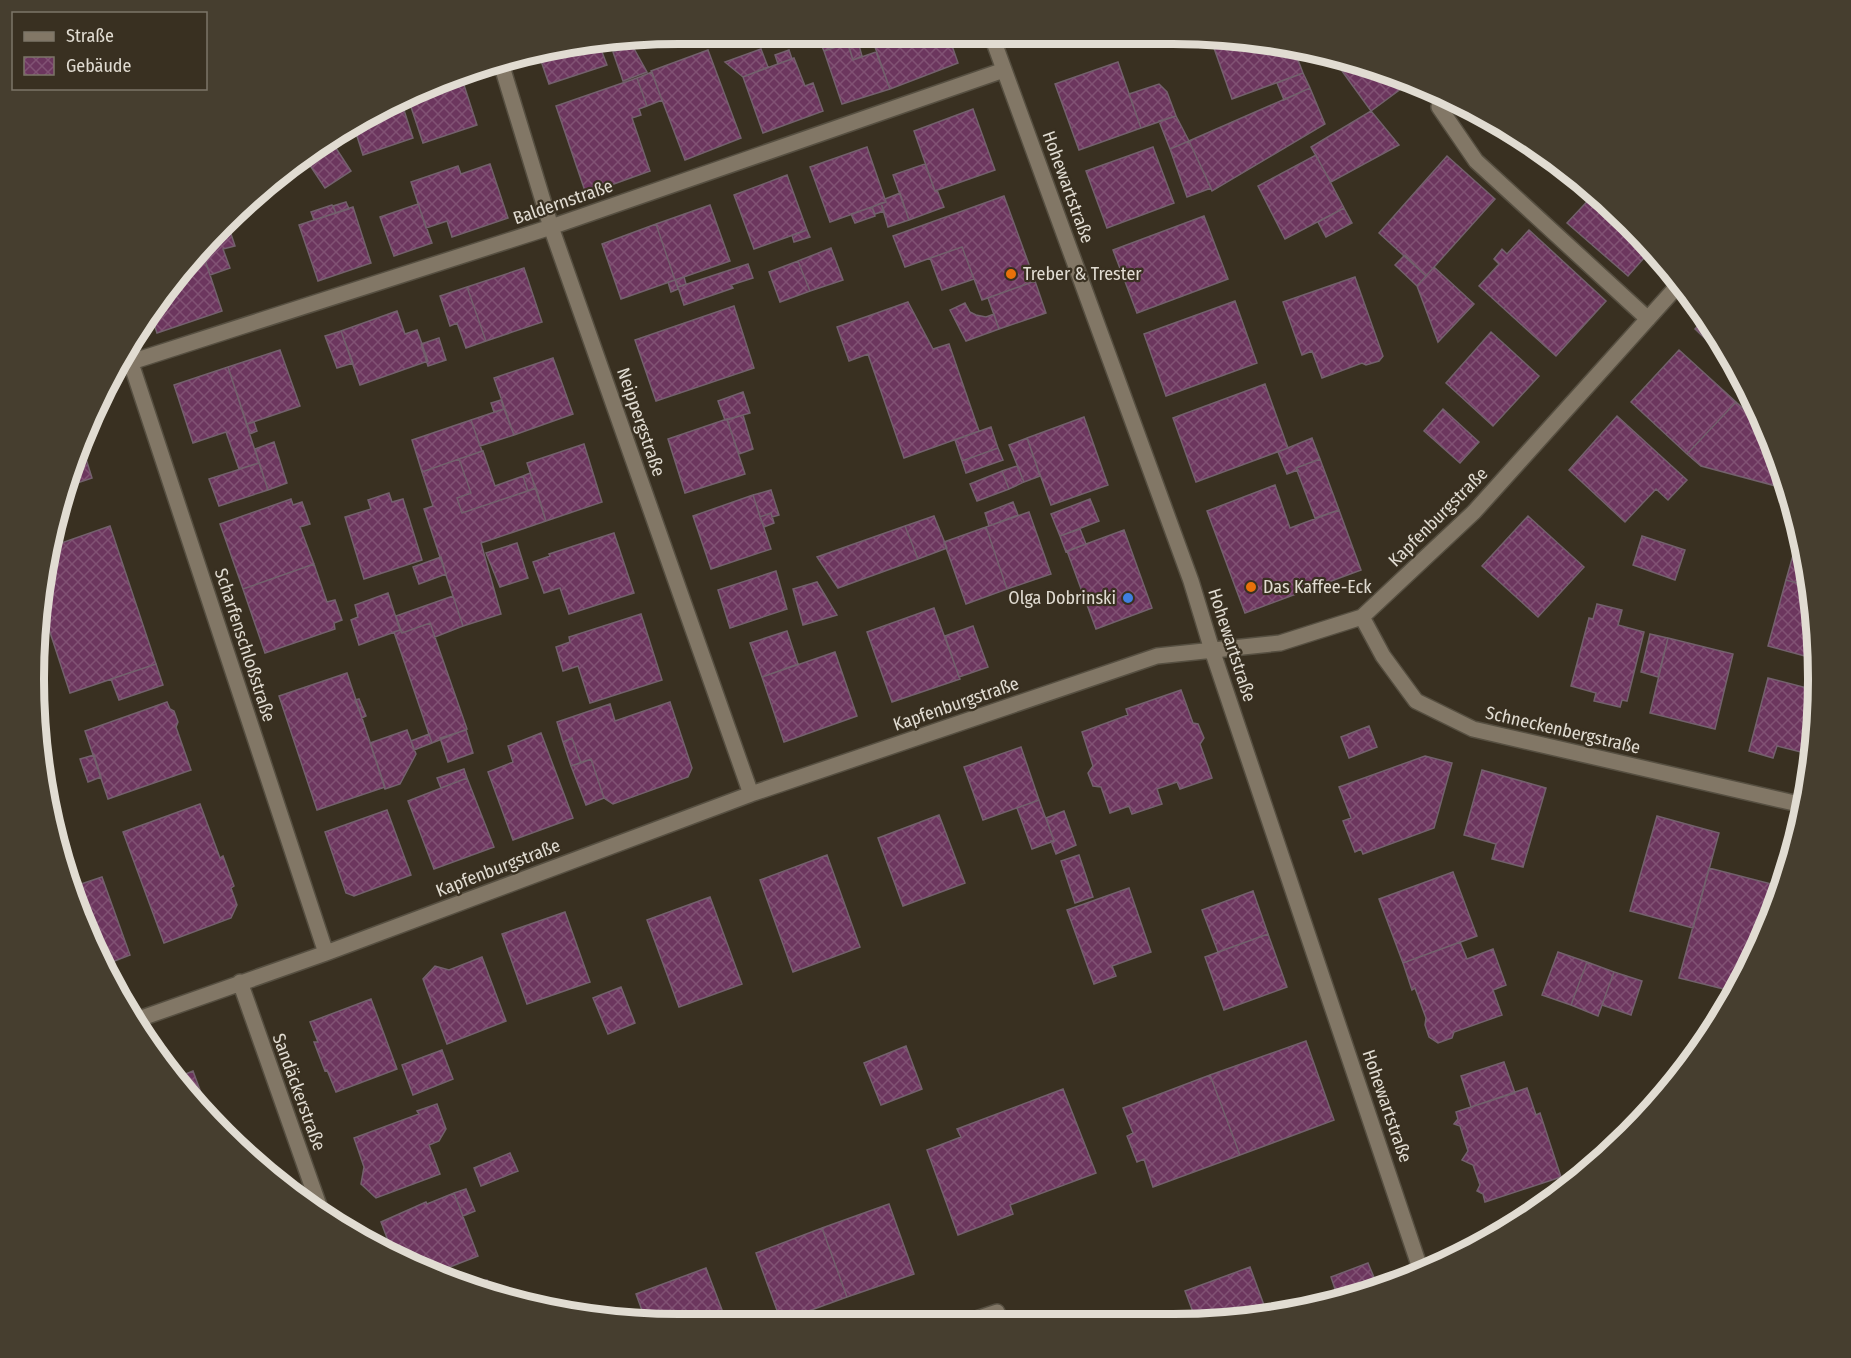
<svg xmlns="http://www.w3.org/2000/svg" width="1851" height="1358" font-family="'Fira Sans Condensed',sans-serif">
  <defs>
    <pattern id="building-cross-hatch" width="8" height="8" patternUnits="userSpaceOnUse" patternTransform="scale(1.5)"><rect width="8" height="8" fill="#6c365e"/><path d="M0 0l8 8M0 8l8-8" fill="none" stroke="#815274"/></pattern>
  </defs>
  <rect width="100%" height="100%" fill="#393021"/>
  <!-- building -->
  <path fill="url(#building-cross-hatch)" stroke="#73616d" stroke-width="1.5" d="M804 33H855L858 42 848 45V43L824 51 820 42 810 45Z
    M870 33 948 34 958 63 890 89Z
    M1209 34 1293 47 1303 73 1232 99Z
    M858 42 862 56 853 60 848 45Z
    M848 43 853 60 876 52 890 89 842 104 824 51Z
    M599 44 607 65 549 84 538 52Z
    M632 45 647 72 623 81 613 52Z
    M761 49 768 67 743 77 725 62Z
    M708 50 741 138 685 160 651 71Z
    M789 50 792 59 778 64 775 55Z
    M1329 53 1339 55 1413 80 1371 111Z
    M794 58 805 86 813 83 823 111 763 133 743 77Z
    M1118 62 1141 128 1079 150 1055 84Z
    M652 72 662 100 647 106 637 78Z
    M1303 73 1310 88 1284 100 1277 83Z
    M461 76 477 125 423 143 408 98Z
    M637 78 647 106 639 109 641 115 632 118 650 171 586 194 556 106Z
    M1159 84 1167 92 1176 116 1141 128 1129 94Z
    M1310 88 1325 124 1212 191 1189 141Z
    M408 98 411 104 403 107 413 138 363 155 356 133 350 134 347 126 356 120Z
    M973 109 995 170 935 191 914 131Z
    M1371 111 1399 145 1331 182 1311 147Z
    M1176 116 1189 141 1170 149 1159 121Z
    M330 139 351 171 325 188 305 158Z
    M1189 141 1211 188 1187 197 1170 149Z
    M867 147 886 202 830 222 810 167Z
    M1153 147 1174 203 1107 228 1086 171Z
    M1316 155 1344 208 1285 239 1258 186Z
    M1447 156 1495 199 1426 276 1379 233Z
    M490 164 508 218 452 237 447 221 426 228 411 182 458 166 461 174Z
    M925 164 935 191 937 190 944 207 909 220 893 175Z
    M787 175 807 230 754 249 734 195Z
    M1596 192 1651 250 1628 276 1567 223Z
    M900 193 909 220 888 227 881 203 886 202 885 199Z
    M1004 196 1035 281 982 300 962 247 905 267 893 236Z
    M346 202 349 209 336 213 333 206Z
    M881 203 884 211 875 214 872 207Z
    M418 204 432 243 394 256 380 217Z
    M332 205 336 213 314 220 311 212Z
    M710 205 730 261 675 280 656 224Z
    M353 207 371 263 318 281 299 225Z
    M872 207 875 216 855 223 851 214Z
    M1344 208 1352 223 1326 237 1318 222Z
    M1204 216 1228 279 1137 313 1113 250Z
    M226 219 235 246 223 249 230 268 210 275 201 248Z
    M656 224 675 280 621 299 602 244Z
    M807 230 810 237 794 242 792 235Z
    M1529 230 1606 301 1556 356 1479 286 1499 264 1494 259 1502 249 1507 254Z
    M962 247 974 279 942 290 930 258Z
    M201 248 222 311 157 333 150 311Z
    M831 248 843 280 810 291 798 261Z
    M1405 255 1426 276 1417 286 1395 265Z
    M798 261 810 291 780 302 769 272Z
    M748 264 753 278 731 285 733 288 684 305 678 287Z
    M1434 267 1474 304 1438 342 1417 286Z
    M524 268 542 322 486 341 467 287Z
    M684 277 686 284 678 287 675 280Z
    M1355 277 1383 356 1379 361 1366 365 1362 363 1322 378 1312 351 1302 355 1283 302Z
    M675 280 678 289 671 292 668 282Z
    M1035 281 1046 313 999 329 988 298Z
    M467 287 486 341 466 348 457 323 450 326 440 296Z
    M1235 301 1257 363 1166 396 1144 334Z
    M908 302 933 349 949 344 979 431 904 458 868 354 849 361 837 327Z
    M965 303 970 312 976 315 986 317 994 314 999 329 966 341 950 310Z
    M734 306 754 368 656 401 635 340Z
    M397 311 405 334 417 330 428 361 360 385 341 331Z
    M1705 318 1732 362 1731 363 1695 329Z
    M341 331 353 363 337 368 325 336Z
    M1491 332 1539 376 1493 426 1446 383Z
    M439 338 446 360 428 366 421 344Z
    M280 350 300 406 247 424 228 367Z
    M1679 350 1736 402 1687 454 1631 402Z
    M553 358 573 414 514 435 494 378Z
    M228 367 259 463 239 469 226 432 193 443 174 385Z
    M1265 384 1288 448 1196 482 1173 418Z
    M743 392 750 413 725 420 718 401Z
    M501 400 504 409 494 412 491 403Z
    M1736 402 1747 412 1760 416 1787 489 1701 466 1687 454Z
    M504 409 514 435 480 446 471 420Z
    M1443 409 1479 442 1460 463 1424 431Z
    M743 415 753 449 739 454 727 420Z
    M1617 416 1687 480 1668 500 1656 489 1625 522 1569 470Z
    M1084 417 1108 485 1051 505 1027 438Z
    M727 419 745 474 685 493 668 439Z
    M471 420 482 451 422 472 412 440Z
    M254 422 257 431 250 434 247 424Z
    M991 427 998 448 962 461 955 440Z
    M1027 438 1040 476 1024 482 1009 445Z
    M1312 438 1320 459 1296 468 1298 470 1287 474 1278 452Z
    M274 442 287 483 268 490 255 449Z
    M584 444 602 502 546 521 527 463Z
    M82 446 92 478 68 486Z
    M998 448 1003 460 966 473 962 461Z
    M483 451 495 486 523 476 528 491 462 513 457 498 471 493 459 459Z
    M459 459 471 493 457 498 462 513 536 488 546 521 481 543 501 614 463 626 424 509 433 506 422 472Z
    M1320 459 1339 510 1315 518 1296 468Z
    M259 463 268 490 219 506 209 479Z
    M1017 466 1024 482 1009 489 1002 471Z
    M1002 471 1009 489 977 501 970 484Z
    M530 473 536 488 528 491 523 476Z
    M1275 485 1290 528 1339 510 1361 570 1245 613 1207 511Z
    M771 490 779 515 772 517 771 513 760 517 753 495Z
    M389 493 392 502 403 499 422 560 364 579 345 517 371 509 368 500Z
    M753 495 771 549 711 569 693 516Z
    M291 499 293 505 302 502 310 524 300 527 314 564 243 589 220 524Z
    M1090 499 1099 521 1060 536 1051 514Z
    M1013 502 1018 515 989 526 985 513Z
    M1029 512 1051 574 1007 589 986 527Z
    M771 513 774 523 764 527 760 517Z
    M934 516 947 548 918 559 905 526Z
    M1528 516 1584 567 1538 617 1482 566Z
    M110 526 156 664 70 693 42 608 45 553 47 548Z
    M905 526 918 559 838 588 817 557Z
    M986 527 1007 589 966 604 944 542Z
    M1080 529 1086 544 1066 552 1060 536Z
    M1124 530 1152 608 1096 629 1067 551Z
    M614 533 634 593 569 614 560 588 544 593 533 562 550 556 549 554Z
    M1642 536 1685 550 1675 580 1633 565Z
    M517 543 528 578 500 587 486 553Z
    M1795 548 1802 549 1808 586 1786 580Z
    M441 557 446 574 419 584 413 567Z
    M314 564 327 602 335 600 342 620 334 623 335 629 265 653 243 589Z
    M776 571 787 609 730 628 718 590Z
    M1786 580 1808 586 1817 637 1816 659 1768 646Z
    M817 582 837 615 803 625 793 589Z
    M388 593 400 630 359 645 351 620 358 617 355 605Z
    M453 596 463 626 435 637 430 623 402 633 396 616Z
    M1597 604 1622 610 1618 625 1644 632 1627 701 1622 700 1620 707 1594 701 1596 693 1571 686 1589 618 1593 619Z
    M934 608 960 679 892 702 867 632Z
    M641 614 662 680 590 703 578 666 563 671 556 647 570 642 569 637Z
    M430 623 467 729 432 743 394 632 400 630 402 633Z
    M973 626 988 667 959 677 945 636Z
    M787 631 798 664 762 677 750 643Z
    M1650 634 1668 638 1658 677 1641 672Z
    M1668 638 1733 654 1715 729 1650 713Z
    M835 652 857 716 784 742 762 677Z
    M156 664 163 685 119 700 111 679Z
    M347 673 385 787 317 810 279 696Z
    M1768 678 1815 690 1813 755 1777 746 1773 758 1749 751Z
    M1181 690 1193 723 1198 724 1204 738 1200 744 1212 778 1180 789 1177 782 1157 789 1162 804 1132 814 1129 806 1110 813 1101 787 1093 786 1088 773 1093 766 1082 732 1128 715 1126 709Z
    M359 699 366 716 362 718 355 700Z
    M167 702 170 709 174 711 178 722 176 727 191 770 108 799 85 731Z
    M670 702 692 768 688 777 613 804 604 798 591 759 581 763 572 738 563 742 557 722 610 704 615 721Z
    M1369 726 1377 747 1349 758 1341 737Z
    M407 730 416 754 400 784 385 789 370 743Z
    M466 730 473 753 448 762 440 738Z
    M541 733 573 818 513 840 488 772 513 762 508 746Z
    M429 734 432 743 414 750 411 741Z
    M572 738 581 763 571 766 563 742Z
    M1021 747 1039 800 983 820 964 767Z
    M94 755 101 777 88 782 80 759Z
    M1425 756 1452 763 1434 828 1363 854 1361 849 1355 852 1343 821 1351 818 1339 787Z
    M591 759 604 798 586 805 571 766Z
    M464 769 467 778 441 788 437 778Z
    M1482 770 1546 788 1523 867 1492 859 1496 844 1464 835Z
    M467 778 494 847 434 869 408 801Z
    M1039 800 1054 841 1032 849 1017 808Z
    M200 804 220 858 223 856 234 886 231 888 237 905 231 918 164 943 123 832Z
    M387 810 411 875 354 896 346 893 325 832Z
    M1064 811 1076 845 1056 854 1051 841H1054L1046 818Z
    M939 815 965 883 903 906 878 838Z
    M1657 816 1719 833 1693 928 1630 911Z
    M827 855 860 947 793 972 760 880Z
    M1079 855 1093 897 1075 903 1061 861Z
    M1709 868 1783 887 1736 992 1679 978Z
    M1453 872 1477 936 1403 963 1379 899Z
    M102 877 130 955 104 965 82 926 69 888Z
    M1129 888 1151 952 1112 966 1116 976 1094 984 1067 910Z
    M1253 891 1268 934 1218 952 1202 910Z
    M710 897 742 984 679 1007 647 920Z
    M565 912 590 982 527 1004 502 934Z
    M1268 934 1287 987 1224 1010 1205 957Z
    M1460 942 1467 959 1493 949 1506 985 1493 990 1502 1015 1454 1032 1452 1038 1438 1043 1429 1037 1425 1025 1426 1018 1415 988 1412 990 1403 963Z
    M1558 952 1587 962 1571 1005 1542 995Z
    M482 957 506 1021 447 1044 423 979 435 966 449 970Z
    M1587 962 1614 972 1598 1016 1571 1005Z
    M1614 972 1642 981 1631 1015 1602 1005Z
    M621 987 635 1023 608 1034 593 998Z
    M371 999 397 1069 336 1092 327 1070 325 1071 314 1042H318L310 1022Z
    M1306 1041 1334 1120 1240 1155 1210 1075Z
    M906 1046 922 1089 881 1105 864 1063Z
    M442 1050 453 1079 413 1095 402 1065Z
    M1504 1062 1515 1093 1471 1107 1461 1076Z
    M193 1071 211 1120 173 1079Z
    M1210 1075 1240 1155 1153 1187 1144 1159 1137 1162 1127 1136 1133 1133 1123 1108Z
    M1527 1088 1536 1115 1540 1113 1561 1177 1485 1202 1483 1194 1477 1191 1480 1185 1473 1165 1462 1160 1468 1151 1460 1126 1454 1124 1458 1119 1456 1112Z
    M1063 1089 1096 1173 1010 1205 1013 1214 958 1235 927 1150 961 1137 957 1129Z
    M437 1104 446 1129 439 1141 429 1145 440 1174 376 1198 361 1184 364 1167 354 1138 419 1114 417 1111Z
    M510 1153 518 1171 481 1186 474 1168Z
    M466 1189 475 1211 463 1216 454 1193Z
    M454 1193 478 1256 437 1272 393 1254 381 1222 426 1202 427 1204Z
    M889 1204 914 1274 847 1297 822 1228Z
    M822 1228 847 1297 781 1321 756 1253Z
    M1368 1263 1378 1287 1338 1298 1331 1277Z
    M1250 1267 1268 1316 1257 1319 1196 1320 1185 1291Z
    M706 1268 727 1323 647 1324 636 1294Z
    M487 1280 493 1295 471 1286Z"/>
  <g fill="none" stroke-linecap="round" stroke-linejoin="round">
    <!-- minor casing -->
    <g stroke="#564f41" stroke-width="18">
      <path id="minor" d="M991 34 1191 581 1212 650 1422 1274
        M500 60 551 227 751 794
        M1439 107 1476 161 1648 319
        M126 348 326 953
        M131 362 551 227 1004 70
        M1362 617 1383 656 1416 701 1473 729 1803 805
        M240 982 322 1214
        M136 1020 326 953 751 794 1157 656 1280 643 1362 617 1474 512 1681 282
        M970 1321 997 1312"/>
    </g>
    <!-- minor -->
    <use href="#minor" stroke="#827766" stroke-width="15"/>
  </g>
  <!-- markers -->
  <g fill="#e8710a" stroke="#393021" stroke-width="2">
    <circle cx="1011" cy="274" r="6"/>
    <circle cx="1251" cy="587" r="6"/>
  </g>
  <circle fill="#3f7fe0" stroke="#393021" stroke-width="2" cx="1128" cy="598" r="6"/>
  <g text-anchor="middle" stroke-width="4.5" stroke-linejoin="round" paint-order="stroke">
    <!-- street labels -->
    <g font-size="18" fill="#e1dcd2" stroke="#393021">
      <text transform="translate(1068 187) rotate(70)" y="6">Hohewartstraße</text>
      <text transform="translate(563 202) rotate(-19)" y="6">Baldernstraße</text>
      <text transform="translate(641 422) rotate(71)" y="6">Neippergstraße</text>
      <text transform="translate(1438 517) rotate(-45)" y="6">Kapfenburgstraße</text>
      <text transform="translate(245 645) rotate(72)" y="6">Scharfenschloßstraße</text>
      <text transform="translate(1232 645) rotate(72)" y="6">Hohewartstraße</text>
      <text transform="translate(956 704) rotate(-19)" y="6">Kapfenburgstraße</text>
      <text transform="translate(1563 730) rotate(13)" y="6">Schneckenbergstraße</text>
      <text transform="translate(498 868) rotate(-21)" y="6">Kapfenburgstraße</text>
      <text transform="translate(299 1092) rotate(70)" y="6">Sandäckerstraße</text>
      <text transform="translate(1387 1106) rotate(71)" y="6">Hohewartstraße</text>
    </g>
    <!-- poi labels -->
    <g font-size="18" fill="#e1dcd2" stroke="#393021" text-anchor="start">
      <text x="1023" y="280">Treber &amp; Trester</text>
      <text x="1263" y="593">Das Kaffee-Eck</text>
      <text x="1116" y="604" text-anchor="end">Olga Dobrinski</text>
    </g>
  </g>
  <!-- crop -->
  <path d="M0 0H1851V1358H0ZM679 44H1173A635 635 0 0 1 1808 679V679A635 635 0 0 1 1173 1314H679A635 635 0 0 1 44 679V679A635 635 0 0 1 679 44Z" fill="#463e2f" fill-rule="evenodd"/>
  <path fill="none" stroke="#e1dcd2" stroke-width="8" d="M679 44H1173A635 635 0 0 1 1808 679V679A635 635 0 0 1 1173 1314H679A635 635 0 0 1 44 679V679A635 635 0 0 1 679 44Z"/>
  <!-- legend -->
  <rect x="12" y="12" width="195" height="78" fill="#393021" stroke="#7c7568" stroke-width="1.5"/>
  <rect x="24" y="32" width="30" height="9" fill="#827766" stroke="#7c7568" stroke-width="1.5"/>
  <text x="66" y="42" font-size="18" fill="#e1dcd2">Straße</text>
  <rect x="24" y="57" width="30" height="18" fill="url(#building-cross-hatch)" stroke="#7c7568" stroke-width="1.5"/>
  <text x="66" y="72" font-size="18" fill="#e1dcd2">Gebäude</text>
</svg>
